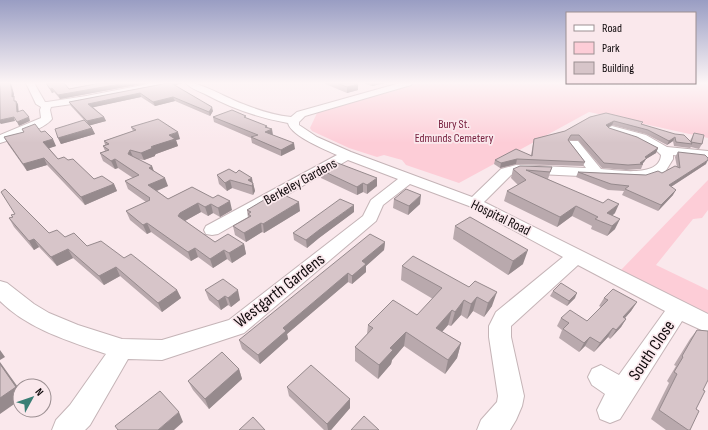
<svg xmlns="http://www.w3.org/2000/svg" width="708" height="430" font-family="'Sofia Sans Condensed',sans-serif">
  <rect width="100%" height="100%" fill="#fae8ec"/>
  <!-- green -->
  <path fill="#fdcdd7" d="M416 83H708V138L589 112 459 183 406 165 402 160 384 155 377 157 349 148 312 131 310 128 318 111Z
    M708 180V210L702 218 693 219 656 265 708 290V314L621 270Z"/>
  <g fill="none" stroke-linecap="round" stroke-linejoin="round">
    <!-- minor casing -->
    <g stroke="#c5b4b7" stroke-width="2">
      <path id="minor" d="M26 83H34L45 102H47L86 96 153 83H168L164 86 86 102 51 107 50 110 52 119C45 129 13 139 0 143V135L41 118 40 110 41 107 36 104Z
        M186 83C199 81 228 99 243 104 258 110 274 115 291 117L297 112 400 83H412L411 85 305 116 299 122V125L317 137 351 152 472 197 501 169 516 165 586 168 568 144 570 141H578L601 169C616 170 660 178 661 155 647 140 626 136 608 131L606 129 612 126 646 135 667 147 708 151V159L673 155V159L665 172 643 179 517 173 511 175 484 202 708 314V333L682 321 620 419 610 423 600 419 597 410 605 394 592 385 588 377 592 369 601 365 619 375 665 311 578 265 511 326V337L524 396 522 406 516 420 510 430H477L481 420 497 402 498 396 489 337V326L496 312 563 257 469 206 410 184 383 205 376 221 244 333 162 360 128 359 90 425 85 430H52L56 420 70 405 106 354C69 341 28 329 0 301V281L7 283 34 304 49 313 78 325 122 339 162 340 229 320 363 216 371 200 398 179 348 160 218 234 212 235 206 234 204 230 206 226 337 155C326 150 291 136 288 123 259 118 231 108 205 94 198 91 190 88 186 83Z"/>
    </g>
    <!-- minor -->
    <use href="#minor" fill="#fff" fill-rule="evenodd"/>
  </g>
  <!-- wall -->
  <path fill="#b9a9ad" d="M46 83H64L69 89 100 83H147L60 99 54 92 52 93Z
    M165 83H183L175 85 213 111 210 116 175 101 155 106 141 97 93 107 104 117 106 121 90 125 95 134 61 144 58 138 84 120 71 106 69 102 163 84Z
    M323 83H354L358 84V90L347 93Z
    M362 83H385L372 86Z
    M213 117 247 118 267 127 273 135 295 149 281 156 252 143 251 138 214 122Z
    M590 117 642 124 690 141 694 133 702 144 699 149 691 147 690 148 674 146 673 141 667 145 646 134 612 125 608 127 609 128 658 148 656 153 646 159 644 162 642 164H643L641 169 626 170 602 168 578 140H570L569 141 585 162 583 166 516 164 500 168 494 164 495 160 531 155 534 139 565 131Z
    M131 127 180 139 176 140 178 146 156 154 155 155V156L144 160 137 159 152 166 153 170 168 186 157 191 168 199 192 187 232 210 220 217 213 213 208 216 201 212 185 221 215 242 244 244 246 254 232 263 227 259 213 268 198 257 191 261 151 232 147 234 130 220 126 211 146 202 128 189 125 181 133 178 118 168 115 169 103 161 100 153 105 151 103 146 105 145 104 141 133 131Z
    M22 129 41 132 56 146 49 148 58 159 68 160 94 179 114 184 117 191 85 205 47 165 27 171 8 144 4 137 24 133Z
    M678 152 706 164 671 187 673 195 658 211 622 195 624 191 608 190 576 177 578 172 646 175 662 173 677 167 675 157Z
    M552 167 548 179 615 213 612 216 615 229 607 236 591 229 592 226 572 216 557 227 504 201 507 191 518 185 511 178 513 169Z
    M321 170 377 186 367 194 363 192 357 195 321 178Z
    M236 173 252 178V182L253 183 255 191 253 195 232 188 227 191 219 184 217 175Z
    M394 199 420 204 408 215 393 208Z
    M247 210 300 211 264 233 262 232 246 242 235 235 233 226 248 218Z
    M354 212 319 238 307 248 294 240 293 233Z
    M11 215 49 233 65 237 87 246 124 258 177 290 181 298 162 312 120 276 104 285 73 258 57 266 39 247 34 250 14 227 9 218 12 217Z
    M455 226 523 264 508 275 453 239Z
    M385 242 384 250 366 266V272L352 284 348 282 287 334 288 339 260 364 242 349 239 340Z
    M402 266 469 287 492 306 484 317 473 311 467 319 461 315 451 326 448 325 442 332 461 343 457 358 445 374 404 346 392 360 391 364 378 379 355 361V347L367 334 368 325 417 315 433 299 401 280Z
    M205 290 240 300 231 307 228 305 221 310 209 300Z
    M553 291 575 298 567 306 550 296Z
    M604 298 637 302 631 311 625 318 626 319 621 327 610 339 608 337 594 352 585 346 579 352 559 338 562 330 557 326 561 318 587 321 601 307 599 306Z
    M697 330 703 390 696 409 690 430H666L651 419 669 383 667 381 676 366 674 365 690 339Z
    M239 369 242 379 209 409 193 390 188 381Z
    M287 387 350 399V408L331 430H324L289 396Z"/>
  <!-- shaded-wall -->
  <path fill="#968a8d" d="M10 83H11L14 94 13 100 12 97Z
    M126 83H147L60 99 58 95Z
    M171 83H183L172 86Z
    M372 83H385L372 86Z
    M358 84V90L347 93V87Z
    M52 88 54 92 52 93 50 89Z
    M140 93 141 97 90 108 88 104Z
    M173 97 175 101 155 106 153 102Z
    M16 101 18 104 19 115 17 112Z
    M212 107 213 111 210 116 209 112Z
    M14 117 15 121 1 124 0 123V120Z
    M29 117 30 121 19 126 17 122Z
    M104 117 106 121 88 126 87 121Z
    M614 121 612 125 605 129 606 125Z
    M267 126 268 131 272 129 273 135 266 138 265 127Z
    M92 128 95 134 61 144 58 138Z
    M178 132 180 139 176 140 178 146 156 154 155 155V156L144 160 141 153 151 147 169 135Z
    M675 137 673 141 667 145 669 141Z
    M53 139 56 146 47 149 43 142Z
    M294 143 295 149 281 156V150Z
    M658 148 656 153 646 159 644 162 641 165 640 163 645 157Z
    M130 150 133 157 128 154Z
    M44 158 47 165 27 171 23 164Z
    M115 159 118 168 115 169 111 161Z
    M517 159 516 164 500 168 501 163Z
    M708 160 706 164 666 190 669 185Z
    M152 166 155 174 149 168Z
    M165 178 168 186 151 193 148 185Z
    M252 178 253 184V183L255 191 253 195 252 186 248 180Z
    M377 178V186L367 194V185Z
    M230 180 232 188 227 191 225 183Z
    M363 183V192L357 195V187Z
    M114 184 117 191 85 205 81 197Z
    M676 190 673 195 658 211 661 205Z
    M421 195 420 204 408 215 409 206Z
    M230 201 232 210 220 217 218 208Z
    M299 202 300 211 264 233 263 224Z
    M198 203 201 212 183 222 178 216 180 213Z
    M211 204 213 213 208 216 205 207Z
    M619 204 615 213 602 223 607 213Z
    M354 205V212L319 238 307 248 306 240 319 230Z
    M576 206 572 216 557 227 560 217Z
    M620 219 615 229 607 236 612 226Z
    M147 223 151 232 147 234 143 225Z
    M261 223 262 232 246 242 244 233Z
    M34 239 39 247 34 250 29 241Z
    M385 242 384 250 366 266V272L352 284V276L362 261Z
    M244 244 246 254 232 263 229 253Z
    M195 248 198 257 191 261 188 252Z
    M68 249 73 258 57 266 51 257Z
    M224 250 227 259 213 268 210 259Z
    M528 250 523 264 508 275 513 261Z
    M116 267 120 276 104 285 99 276Z
    M348 273V282L287 334 288 339 260 364 258 355 283 328Z
    M177 290 181 298 162 312 158 303Z
    M238 290 240 300 231 307 228 298Z
    M497 292 492 306 484 317 488 303Z
    M577 293 575 298 567 306 569 301Z
    M225 296 228 305 221 310 218 301Z
    M477 297 473 311 467 319 471 304Z
    M464 300 461 315 451 326 455 312Z
    M637 302 631 311 618 326 623 317Z
    M452 310 448 325 433 342 436 328Z
    M626 319 621 327 610 339 616 330Z
    M613 328 608 337 594 352 600 343Z
    M406 332 404 346 392 360 391 364 378 379 379 365 390 348Z
    M590 337 585 346 579 352 584 343Z
    M461 343 457 358 445 374 448 360Z
    M0 350 5 357 0 360Z
    M0 362 20 390V400L0 414Z
    M239 369 242 379 209 409 205 399Z
    M350 399V408L331 430H328L327 424Z
    M179 412 183 422 174 430H158Z"/>
  <!-- building -->
  <path fill="#d7c5c9" stroke="#968a8d" d="M0 83H10L12 91V97L14 96V101H16L17 112 23 110 29 117 17 122 14 117 0 120Z
    M46 83H64L69 89 100 83H126L58 95 52 88 50 89Z
    M165 83H171L212 107 209 112 173 97 153 102 140 93 88 104 104 117 87 121 69 102 163 84Z
    M337 83H354L358 84 347 87Z
    M232 110 246 116 244 117 267 126 265 127 272 129 265 132 294 143 281 150 251 137 258 135 213 117Z
    M606 113 643 122 641 124 675 134 684 135 691 142 694 133 704 135 702 144 691 142 692 144 676 142 675 137 669 141 648 130 614 121 606 125 609 128 637 137 658 148 645 157 647 158 640 163 643 164 628 165 604 163 579 135H571L568 140 585 162 517 159 501 163 495 160 516 149 532 156 534 139 565 131 590 117Z
    M158 119 178 132 169 135 175 139 153 146 151 147 153 148 141 153 130 150 128 154 152 166 149 168 165 178 148 185 168 199 192 187 213 198 218 195 230 201 218 208 211 204 205 207 198 203 180 213 178 216 215 242 228 234 244 244 229 253 224 250 210 259 195 248 188 252 147 223 143 225 126 211 150 200 149 199 150 198 125 181 139 175 115 159 111 161 100 153 109 150 103 146 109 144 104 141 136 130 131 127Z
    M84 120 92 128 58 138 55 129Z
    M35 124 41 132 45 131 53 139 43 142 58 159 64 157 68 160 73 159 94 179 102 176 114 184 81 197 44 158 23 164 4 137 24 132 22 129Z
    M678 152 705 155 708 158V160L669 185 676 190 661 205 625 189 629 186 611 184 578 172 646 175 658 171 662 173 675 166 680 168Z
    M335 162 377 178 367 185 363 183 357 187 321 170Z
    M520 166 552 167 550 172 526 170 603 203 608 199 619 204 607 213 620 219 612 226 595 219 598 217 576 206 560 217 507 191 526 180 513 169Z
    M229 169 236 173 239 170 252 178 248 180 253 183 252 186 230 180 225 183 217 175Z
    M5 189 49 233 57 230 65 237 74 233 87 246 101 241 124 258 131 254 177 290 158 303 116 267 99 276 68 249 51 257 34 239 29 241 9 218 13 217 11 215 15 214 1 192Z
    M406 189 421 195 409 206 394 199Z
    M282 194 299 202 263 224 261 223 244 233 233 226 251 216 248 214 251 212 247 210 269 197 273 199Z
    M340 199 354 205 319 230 306 240 293 233Z
    M470 217 528 250 513 261 455 226Z
    M370 234 385 242 362 261 366 264 352 276 348 273 283 328 286 331 258 355 239 340Z
    M413 256 469 287 475 281 497 292 488 303 477 297 471 304 464 300 455 312 452 310 436 328 461 343 448 360 406 332 390 348 393 350 379 365 355 347 373 328 368 325 393 300 417 315 442 288 402 266Z
    M223 279 238 290 228 298 225 296 218 301 205 290Z
    M561 283 577 293 569 301 553 291Z
    M613 289 637 302 623 317 626 319 616 330 613 328 600 343 590 337 584 343 563 329 569 323 561 318 570 310 587 321 608 300 604 298Z
    M697 330 708 331V380L703 390 705 391 696 409 699 411 690 430H688L659 410 677 374 674 372 683 357 682 356Z
    M222 352 239 369 205 399 188 381Z
    M0 364 16 387 0 398Z
    M311 365 350 399 327 424 287 387Z
    M160 391 179 412 158 430H118L115 426Z
    M364 416 379 430H351Z
    M253 417 265 430H239Z"/>
  <!-- sky -->
  <linearGradient id="sky" x2="0" y2="1"><stop stop-color="#999dc3"/><stop offset="0.58" stop-color="#fdf5f6"/><stop offset="1" stop-color="#fdf5f6" stop-opacity="0"/></linearGradient>
  <rect width="708" height="143" fill="url(#sky)"/>
  <g text-anchor="middle" stroke-width="3.5" stroke-linejoin="round" paint-order="stroke">
    <!-- far-park labels -->
    <g font-size="12" fill="#78203f" stroke="#fae8ec">
      <text x="454" y="128">Bury St.<tspan x="454" dy="14">Edmunds Cemetery</tspan></text>
    </g>
    <!-- street labels -->
    <g font-size="14" fill="#100a0c" stroke="#fae8ec">
      <text transform="translate(300 181) rotate(-29)" y="5">Berkeley Gardens</text>
      <text transform="translate(501 217) rotate(26)" y="5">Hospital Road</text>
    </g>
    <!-- near-street labels -->
    <g font-size="17" fill="#100a0c" stroke="#fae8ec">
      <text transform="translate(279 290) rotate(-38)" y="6">Westgarth Gardens</text>
      <text transform="translate(651 350) rotate(-56)" y="6">South Close</text>
    </g>
  </g>
  <!-- legend -->
  <rect x="566" y="12" width="130" height="72" fill="#fae8ec" stroke="#9c8f92"/>
  <rect x="574" y="25" width="20" height="6" fill="#ffffff" stroke="#9c8f92"/>
  <text x="602" y="32" font-size="12" fill="#100a0c">Road</text>
  <rect x="574" y="42" width="20" height="12" fill="#fdcdd7" stroke="#9c8f92"/>
  <text x="602" y="52" font-size="12" fill="#100a0c">Park</text>
  <rect x="574" y="62" width="20" height="12" fill="#d7c5c9" stroke="#9c8f92"/>
  <text x="602" y="72" font-size="12" fill="#100a0c">Building</text>
  <!-- north arrow -->
  <g transform="translate(32 398) rotate(50)"><circle r="19" fill="#fae8ec" stroke="#9c8f92"/>
  <path d="M0-3L7 15L0 10L-7 15Z" fill="#397e75"/>
  <text y="-6" font-size="11" font-weight="bold" text-anchor="middle" fill="#100a0c">N</text>
  </g>
</svg>
